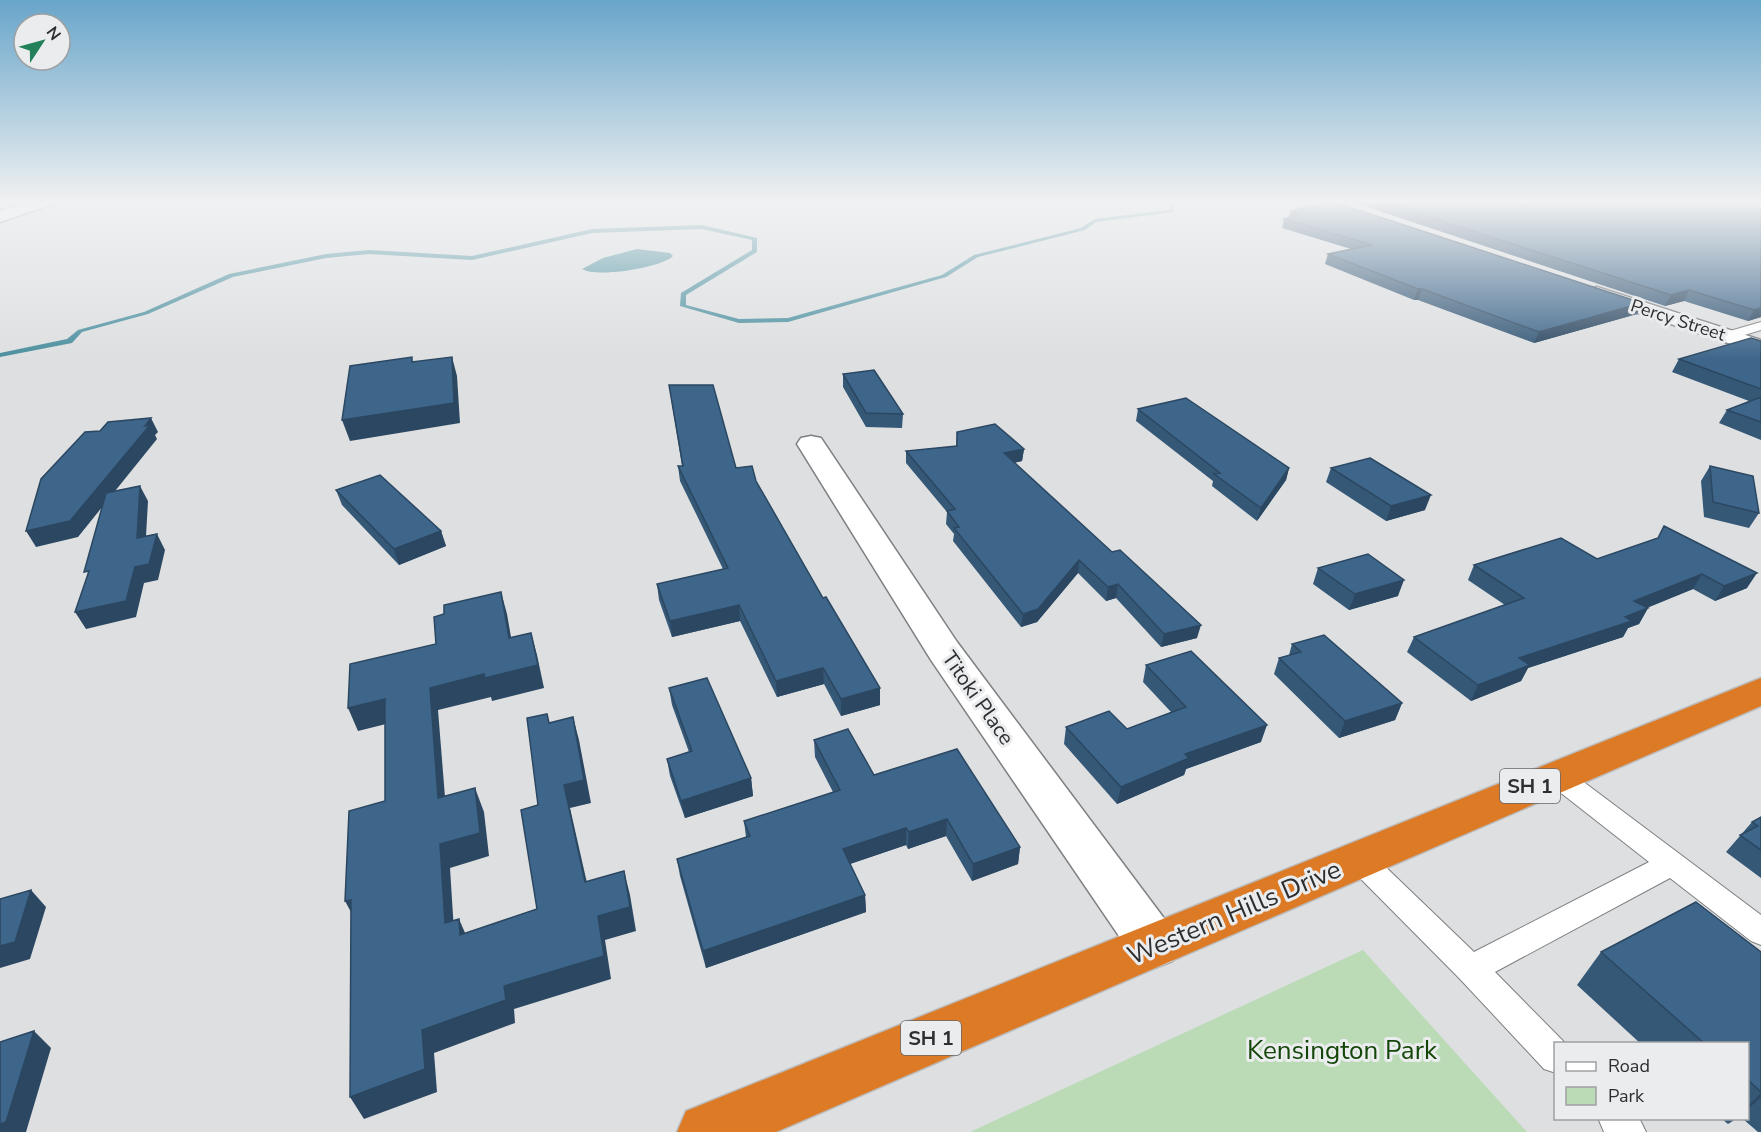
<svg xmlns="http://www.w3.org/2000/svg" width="1761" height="1132" font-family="'Nunito Sans',sans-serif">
  <rect width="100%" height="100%" fill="#dddfe1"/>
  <!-- green -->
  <path fill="#bbdab6" d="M1363 950 1527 1132H970Z"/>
  <!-- water -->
  <path fill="#498e9e" d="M637 249 670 253 673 256C661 268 596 278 582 269L603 258Z"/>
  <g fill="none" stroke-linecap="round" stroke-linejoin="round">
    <!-- stream -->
    <path fill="#498e9e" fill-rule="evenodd" d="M1169 201H1175L1173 212 1096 222 1085 230 978 257 946 277 788 322 739 323 680 306 681 293 752 250V240L702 229 592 233 472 260 369 254 326 258 233 277 148 314 82 332 72 343 0 357V353L67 339 78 330 144 312 229 274 326 254 369 250 472 256 592 229 702 225 757 238V252L686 295V305L739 319 788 318 942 275 974 255 1081 228 1095 219 1169 210Z"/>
    <!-- lane casing -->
    <g stroke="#7d7f81" stroke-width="2">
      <path id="lane" d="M1761 322V330L1728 340 1721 336 1723 333Z
        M1556 765 1565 768 1761 915V945L1751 941 1670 878 1495 972 1566 1044H1556V1073L1544 1069 1460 979 1350 868 1346 860 1350 852 1360 849 1370 852 1474 952 1649 862 1547 782 1543 775 1547 768Z
        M1598 1118H1639L1646 1132H1604Z"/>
    </g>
    <!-- street casing -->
    <g stroke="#7d7f81" stroke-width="3">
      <path id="street" d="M30 201H55L53 204 0 222V211Z
        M1597 287 1761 340V354L1590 297 1587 293 1590 289Z
        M811 436 821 438 957 642 1172 929 1179 945 1172 961 1154 968 1136 961 931 660 797 444 801 438Z"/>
    </g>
    <!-- highway casing -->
    <g stroke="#bcbcbc" stroke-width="3">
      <path id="highway" d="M1761 678V706L776 1132H677L686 1111Z"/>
    </g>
    <!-- lane -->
    <use href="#lane" fill="#fff" fill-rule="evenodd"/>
    <!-- street -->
    <use href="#street" fill="#fff" fill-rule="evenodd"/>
    <!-- highway -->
    <use href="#highway" fill="#dd7a25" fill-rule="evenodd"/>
  </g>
  <!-- wall -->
  <path fill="#355877" d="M1355 201H1761V317L1748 321 1684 301 1665 306 1355 203Z
    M1291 211 1642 303 1637 314 1534 343 1418 300H1414L1325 264 1328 254 1351 249 1282 228 1284 219 1289 217Z
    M1761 341V440L1719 423 1727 410 1749 401 1672 372 1679 359Z
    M843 374 903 414 902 428 866 427 843 387Z
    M671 398 736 468 756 481 880 705 841 716 824 684 777 697 740 621 672 637 659 600 657 584 723 569 680 481 678 466H682Z
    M1138 409 1289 468 1286 480 1257 521 1212 486 1213 481 1136 421Z
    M957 432 1024 449 1022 461 1014 463 1197 638 1161 647 1116 598 1106 601 1078 573 1037 622 1021 627 953 541 954 534 946 524 947 512 906 463V451L956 446Z
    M1710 466 1759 513 1749 528 1704 517 1701 481Z
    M1331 468 1425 510 1386 521 1326 482Z
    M336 490 441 531 446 546 399 565 342 505Z
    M1657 538 1747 588 1715 601 1693 589 1647 608H1648L1639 624 1628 628 1623 637 1528 668 1521 681 1471 701 1407 652 1414 637 1505 605 1468 580 1474 565 1597 559Z
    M1318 568 1398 596 1349 610 1313 584Z
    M1292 644 1402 703 1395 720 1339 738 1274 674 1279 658 1289 655Z
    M1146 665 1261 742 1186 769 1184 775 1117 804 1064 744 1066 727 1127 729 1171 712 1143 682Z
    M669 688 751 778 753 796 685 818 670 776 667 759 689 752 672 705Z
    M814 740 874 775 1020 847 1018 864 972 881 946 836 908 849 906 845 850 864 865 895 866 912 706 968 680 876 677 859 746 837 744 821 833 792 815 757Z
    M1761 817V878L1726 852 1752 822Z
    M1601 952H1761V1132H1758L1743 1119H1748V1044H1641L1577 985Z
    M1722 1119H1736L1728 1124Z"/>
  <!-- shaded-wall -->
  <path fill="#2b4761" d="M1418 289H1422L1418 300H1414Z
    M1689 290 1684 301 1665 306 1671 295Z
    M1642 303 1637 314 1534 343 1539 332Z
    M1761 308V317L1748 321 1754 310Z
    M452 357 457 376 460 423 350 441 342 420Z
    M151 418 158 432 155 435 157 439 78 537 36 547 26 531 145 426Z
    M1024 449 1022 461 1003 465 1004 453Z
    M1289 468 1286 480 1257 521 1261 508Z
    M140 486 148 501 145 554 137 538Z
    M1431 495 1425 510 1386 521 1391 506Z
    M441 531 446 546 399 565 394 549Z
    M157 534 165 550 158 580 144 583 136 617 86 629 75 612 135 567Z
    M1079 560 1078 573 1037 622 1021 627 1023 614Z
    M1757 573 1747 588 1715 601 1724 586Z
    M1702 574 1693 589 1626 616 1634 601Z
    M1404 580 1398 596 1349 610 1355 594Z
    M1118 584 1116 598 1106 601 1108 587Z
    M501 592 507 614 515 660 509 638Z
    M739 605 740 621 672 637 670 621Z
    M1648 608 1639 624 1628 628 1623 637 1528 668 1521 681 1471 701 1478 685 1519 658Z
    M1201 625 1197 638 1161 647 1164 634Z
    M531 633 537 655 544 688 492 701 491 697 438 710 447 822 438 798 430 688Z
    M823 668 824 684 777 697 776 681Z
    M880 688V705L841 716V699Z
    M385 699 394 722 358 731 348 708Z
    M1402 703 1395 720 1339 738 1345 721Z
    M573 717 579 740 591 803 570 808 592 905 585 882 564 785Z
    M1267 725 1261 742 1186 769 1184 775 1117 804 1121 787 1185 754Z
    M751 778 753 796 685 818 681 801Z
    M475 788 484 812 489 856 450 868 455 947 445 923 440 844Z
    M947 819 946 836 908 849 909 832Z
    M906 828V845L844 866 843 849Z
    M1020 847 1018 864 972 881 973 864Z
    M624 871 630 895 636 931 605 940 611 979 514 1009 515 1023 434 1053 437 1092 364 1119 350 1097 422 1030 504 986 598 916Z
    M31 890 46 907 30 959 0 968V946Z
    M865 895 866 912 706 968 703 951Z
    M351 900 358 925 345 901Z
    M459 919 469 942 460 935Z
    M34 1031 51 1048 26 1132H0V1124Z
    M1761 1093V1097L1748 1109V1106Z"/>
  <!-- building -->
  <path fill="#3e668a" stroke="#2b4761" stroke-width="1.5" d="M1329 201H1331L1642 303 1539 332 1422 289H1418L1328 254 1372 245 1284 219 1300 214 1291 211Z
    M1379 201H1761V308L1754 310 1689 290 1671 295Z
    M1751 338 1761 341V389L1679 359Z
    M412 357V362L452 357 454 403 342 420 350 366Z
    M874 370 903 414 866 413 843 374Z
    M669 385H713L736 468 752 466 756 481 823 598 826 597 880 688 841 699 823 668 776 681 739 605 670 621 657 584 728 568 678 466H683Z
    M1761 397V422L1727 410Z
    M1186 398 1289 468 1261 508 1214 474 1220 473 1138 409Z
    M151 418 145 426 150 425 70 521 26 531 41 479 85 432 100 431 108 422Z
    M995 424 1024 449 1004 453 1112 552 1120 550 1201 625 1164 634 1118 584 1108 587 1079 560 1038 609 1023 614 954 528 959 527 947 511 955 509 906 451 957 446V432Z
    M1370 458 1431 495 1391 506 1331 468Z
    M1710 466 1753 476 1759 513 1713 502Z
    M380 475 441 531 394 549 336 490Z
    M140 486 137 538 157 534 149 564 135 567 126 601 75 612 89 571 84 572 106 493Z
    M1664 526 1757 573 1724 586 1702 574 1634 601 1648 608 1625 617 1632 621 1519 658 1530 665 1478 685 1414 637 1524 598 1474 565 1561 538 1597 559 1658 538Z
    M1368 554 1404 580 1355 594 1318 568Z
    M501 592 509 638 531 633 538 665 485 678 484 674 430 688 438 798 475 788 480 833 440 844 445 923 459 919 460 935 537 909 521 810 538 805 527 718 547 714 549 723 573 717 584 780 564 785 585 882 624 871 630 907 598 916 604 956 504 986 506 1000 422 1030 425 1069 350 1097 351 900 345 901 349 811 385 801V699L348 708 350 664 436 644 434 617 444 614V605Z
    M1324 635 1402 703 1345 721 1279 658 1301 652 1292 644Z
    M1191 651 1267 725 1185 754 1189 758 1121 787 1066 727 1109 711 1127 729 1186 707 1146 665Z
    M707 678 751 778 681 801 667 759 692 751 669 688Z
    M848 729 874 775 957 749 1020 847 973 864 947 819 909 832 906 828 843 849 865 895 703 951 677 859 750 836 744 821 840 790 814 740Z
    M1761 817V850L1740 835 1758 826 1752 822Z
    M31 890 15 942 0 946V899Z
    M1696 902 1761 952V1092L1748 1080V1044H1705L1601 952Z
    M34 1031 6 1122 0 1124V1042Z"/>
  <!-- sky -->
  <linearGradient id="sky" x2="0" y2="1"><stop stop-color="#68a5ca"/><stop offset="0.56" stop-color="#f0f1f2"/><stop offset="1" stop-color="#f0f1f2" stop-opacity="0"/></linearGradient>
  <rect width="1761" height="360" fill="url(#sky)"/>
  <g text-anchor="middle" stroke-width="6" stroke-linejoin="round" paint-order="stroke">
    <!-- far-street labels -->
    <g font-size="18" fill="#2d2e2f" stroke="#eaecee">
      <text transform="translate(1678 320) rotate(18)" y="6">Percy Street</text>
    </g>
    <!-- shield labels -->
    <g fill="#eaecee" stroke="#666768" stroke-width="1.5">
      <rect x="1500" y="769" width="60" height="34" rx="4.5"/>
      <rect x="901" y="1021" width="60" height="34" rx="4.5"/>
    </g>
    <g font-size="20" font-weight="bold" fill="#2d2e2f">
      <text x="1530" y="793">SH 1</text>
      <text x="931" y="1045">SH 1</text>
    </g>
    <!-- street labels -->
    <g font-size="21" fill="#2d2e2f" stroke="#eaecee">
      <text transform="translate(978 698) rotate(55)" y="7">Titoki Place</text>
    </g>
    <!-- near-street labels -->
    <g font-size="26" fill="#2d2e2f" stroke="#eaecee">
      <text transform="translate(1234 912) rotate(-23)" y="9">Western Hills Drive</text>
    </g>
    <!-- near-park labels -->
    <g font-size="26" fill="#144609" stroke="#eaecee">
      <text x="1342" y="1059">Kensington Park</text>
    </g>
  </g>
  <!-- legend -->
  <rect x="1554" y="1042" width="195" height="78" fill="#eaecee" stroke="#9ea0a2" stroke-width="1.5"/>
  <rect x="1566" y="1062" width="30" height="9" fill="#ffffff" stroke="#9ea0a2" stroke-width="1.5"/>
  <text x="1608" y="1072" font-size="18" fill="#2d2e2f">Road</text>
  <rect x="1566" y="1087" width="30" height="18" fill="#bbdab6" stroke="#9ea0a2" stroke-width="1.5"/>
  <text x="1608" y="1102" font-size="18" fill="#2d2e2f">Park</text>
  <!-- north arrow -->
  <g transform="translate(42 42) rotate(54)"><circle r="28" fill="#eaecee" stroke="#9ea0a2" stroke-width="1.5"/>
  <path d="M0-4.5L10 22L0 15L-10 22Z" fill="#228159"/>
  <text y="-9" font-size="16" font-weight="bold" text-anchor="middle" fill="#2d2e2f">N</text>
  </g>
</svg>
